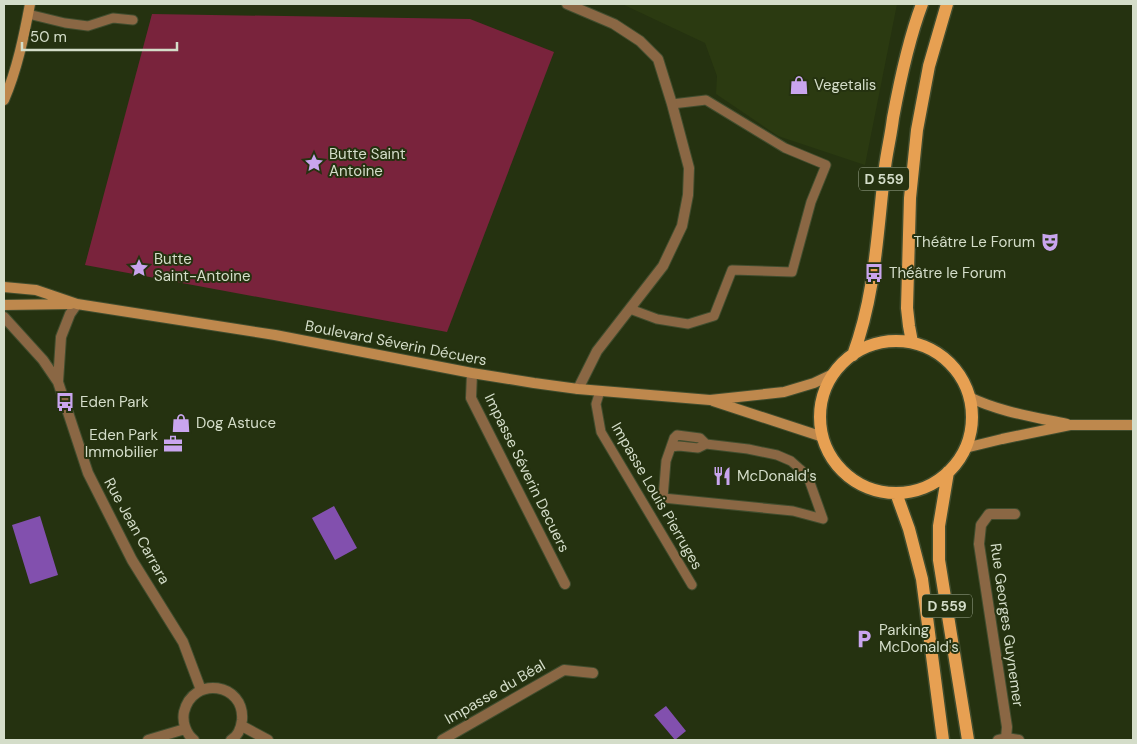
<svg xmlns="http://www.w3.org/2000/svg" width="1137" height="744" font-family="'DM Sans',sans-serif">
  <rect width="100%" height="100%" fill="#253210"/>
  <!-- built -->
  <path fill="#2b3a11" d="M622 4H897L865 165 778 136 716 94 717 76 705 43Z"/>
  <!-- green -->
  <path fill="#79233c" d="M152 14 470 19 554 52 447 332 85 265Z"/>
  <!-- water -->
  <path fill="#8250ae" d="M334 506 357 548 335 560 312 518Z
    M40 516 58 575 30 584 12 525Z
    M666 706 686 731 675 740 654 715Z"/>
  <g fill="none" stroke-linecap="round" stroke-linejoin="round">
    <!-- lane casing -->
    <g stroke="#414d2e" stroke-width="11">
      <path id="lane" d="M28 14 65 23 88 26 113 18 133 20
        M630 309 657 319 688 324 714 316 732 270 792 272 811 202 826 165 785 148 706 100 672 104
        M600 391 596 404 601 432 692 585
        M677 435 700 438 706 444 748 449 777 455 791 461 800 469 808 477 823 519 793 511 663 498 666 461 674 438Z
        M671 447 679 446 698 448 706 444"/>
    </g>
    <!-- street casing -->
    <g stroke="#414d2e" stroke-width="12">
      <path id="street" d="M567 4 614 24 640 41 658 59 672 104 689 168 688 195 682 226 663 266 597 351 578 389
        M4 317 43 360 58 382 88 473 132 560 183 642 201 690
        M472 373 471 398 565 584
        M58 382 61 337 70 314 77 304
        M242 726 268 740
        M1006 738 1007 727 979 544 981 525 989 514H1015
        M148 740 185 729
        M194 740C186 734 182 722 184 712 193 675 245 683 242 720 241 728 238 736 231 740
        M442 740 564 670 593 673
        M998 740 1006 738 1019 740"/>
    </g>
    <!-- secondary casing -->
    <g stroke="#414d2e" stroke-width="12">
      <path id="secondary" d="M4 100C17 70 24 36 30 4
        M4 287 36 290 77 304 275 335 472 373 534 383 578 389 710 400 784 392 814 383 833 374
        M4 305 71 304
        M969 397C1000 412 1034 417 1067 424
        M713 401 823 437
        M965 448 1002 439 1070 425H1133"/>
    </g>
    <!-- primary casing -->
    <g stroke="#414d2e" stroke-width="15">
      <path id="primary" d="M820 417a76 76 0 1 1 152 0a76 76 0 1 1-152 0Z
        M912 342 909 326 907 308 910 198 917 130 929 66 947 4
        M853 355C876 293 877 232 885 167 887 151 891 135 893 118 900 80 908 41 922 4
        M948 472 939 526V560L968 740
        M896 493 909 529 922 579 943 740"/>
    </g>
    <!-- lane -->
    <use href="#lane" stroke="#8a6744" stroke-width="9"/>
    <!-- street -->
    <use href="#street" stroke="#8a6744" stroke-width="10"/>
    <!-- secondary -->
    <use href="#secondary" stroke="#be884d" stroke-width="10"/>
    <!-- primary -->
    <use href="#primary" stroke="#e7a052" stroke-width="12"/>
  </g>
  <!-- icons -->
  <defs>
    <g id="shop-bare" transform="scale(1.5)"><path d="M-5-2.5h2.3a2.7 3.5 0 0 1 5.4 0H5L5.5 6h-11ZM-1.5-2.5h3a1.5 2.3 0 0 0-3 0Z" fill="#c9a5ee" stroke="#253210" stroke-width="2.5" paint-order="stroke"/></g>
    <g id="sight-bare" transform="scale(1.5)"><path d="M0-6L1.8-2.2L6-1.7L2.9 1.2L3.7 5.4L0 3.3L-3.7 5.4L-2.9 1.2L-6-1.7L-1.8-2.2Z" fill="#c9a5ee" stroke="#253210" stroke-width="2.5" paint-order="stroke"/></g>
    <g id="theatre-bare" transform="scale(1.5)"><path d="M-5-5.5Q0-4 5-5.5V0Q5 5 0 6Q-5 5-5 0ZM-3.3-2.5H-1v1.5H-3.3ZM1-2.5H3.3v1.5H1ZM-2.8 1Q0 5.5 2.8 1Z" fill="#c9a5ee" stroke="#253210" stroke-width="2.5" paint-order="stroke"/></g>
    <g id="bus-bare" transform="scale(1.5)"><path d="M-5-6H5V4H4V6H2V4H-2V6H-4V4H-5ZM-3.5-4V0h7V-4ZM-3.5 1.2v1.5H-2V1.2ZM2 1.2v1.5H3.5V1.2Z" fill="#c9a5ee" stroke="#253210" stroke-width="2.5" paint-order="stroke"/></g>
    <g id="office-bare" transform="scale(1.5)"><path d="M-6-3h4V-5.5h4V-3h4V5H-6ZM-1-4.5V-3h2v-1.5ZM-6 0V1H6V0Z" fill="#c9a5ee" stroke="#253210" stroke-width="2.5" paint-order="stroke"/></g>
    <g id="restaurant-bare" transform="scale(1.5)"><path d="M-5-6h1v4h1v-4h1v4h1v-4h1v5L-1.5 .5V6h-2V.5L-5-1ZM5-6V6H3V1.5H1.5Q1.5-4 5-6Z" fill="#c9a5ee" stroke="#253210" stroke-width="2.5" paint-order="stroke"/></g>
    <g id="parking-bare" transform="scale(1.5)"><path d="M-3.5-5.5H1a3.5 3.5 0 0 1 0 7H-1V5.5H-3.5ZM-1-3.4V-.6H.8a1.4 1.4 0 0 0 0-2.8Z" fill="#c9a5ee" stroke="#253210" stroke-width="2.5" paint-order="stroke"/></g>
  </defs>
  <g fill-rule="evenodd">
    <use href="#shop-bare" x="799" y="85"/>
    <use href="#sight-bare" x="314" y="163"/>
    <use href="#theatre-bare" x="1050" y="242"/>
    <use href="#sight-bare" x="139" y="268"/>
    <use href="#bus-bare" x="874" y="273"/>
    <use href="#bus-bare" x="65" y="402"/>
    <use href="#shop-bare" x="181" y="423"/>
    <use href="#office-bare" x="173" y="444"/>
    <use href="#restaurant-bare" x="722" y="476"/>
    <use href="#parking-bare" x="864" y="639"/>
  </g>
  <g text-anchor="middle" stroke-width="4" stroke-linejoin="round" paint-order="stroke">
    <!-- shield labels -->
    <g fill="#253210" stroke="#a0aa92" stroke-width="1">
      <rect x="859" y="167.5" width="50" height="23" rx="4"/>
      <rect x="922" y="594.5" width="50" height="23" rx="4"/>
    </g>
    <g font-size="14" font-weight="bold" fill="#d4ddc9">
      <text x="884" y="184">D 559</text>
      <text x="947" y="611">D 559</text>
    </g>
    <!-- poi labels -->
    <g font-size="15" fill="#d4ddc9" stroke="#253210" text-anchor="start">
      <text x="814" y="90">Vegetalis</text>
      <text x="329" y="159">Butte Saint<tspan x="329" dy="17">Antoine</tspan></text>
      <text x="1035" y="247" text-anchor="end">Théâtre Le Forum</text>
      <text x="154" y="264">Butte<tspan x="154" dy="17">Saint-Antoine</tspan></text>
      <text x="889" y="278">Théâtre le Forum</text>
      <text x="80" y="407">Eden Park</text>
      <text x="196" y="428">Dog Astuce</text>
      <text x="158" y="440" text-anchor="end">Eden Park<tspan x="158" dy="17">Immobilier</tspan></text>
      <text x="737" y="481">McDonald's</text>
      <text x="879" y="635">Parking<tspan x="879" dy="17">McDonald's</tspan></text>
    </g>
    <!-- street labels -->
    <g font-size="15" fill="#d4ddc9" stroke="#253210">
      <text transform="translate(396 343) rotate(11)" y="5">Boulevard Séverin Décuers</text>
      <text transform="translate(527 473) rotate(64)" y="5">Impasse Séverin Decuers</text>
      <text transform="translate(657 496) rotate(60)" y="5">Impasse Louis Pierruges</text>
      <text transform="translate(137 531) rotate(61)" y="5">Rue Jean Carrara</text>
      <text transform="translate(1007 625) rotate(82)" y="5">Rue Georges Guynemer</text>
      <text transform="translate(495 692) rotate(-30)" y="5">Impasse du Béal</text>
    </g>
  </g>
  <!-- border -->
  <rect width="1137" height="744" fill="none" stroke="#d4ddc9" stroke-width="10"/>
  <!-- scale -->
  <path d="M22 42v8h155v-8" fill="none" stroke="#d4ddc9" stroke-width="2.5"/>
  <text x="30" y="42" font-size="15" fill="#d4ddc9" stroke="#253210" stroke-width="4" paint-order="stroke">50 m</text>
</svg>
